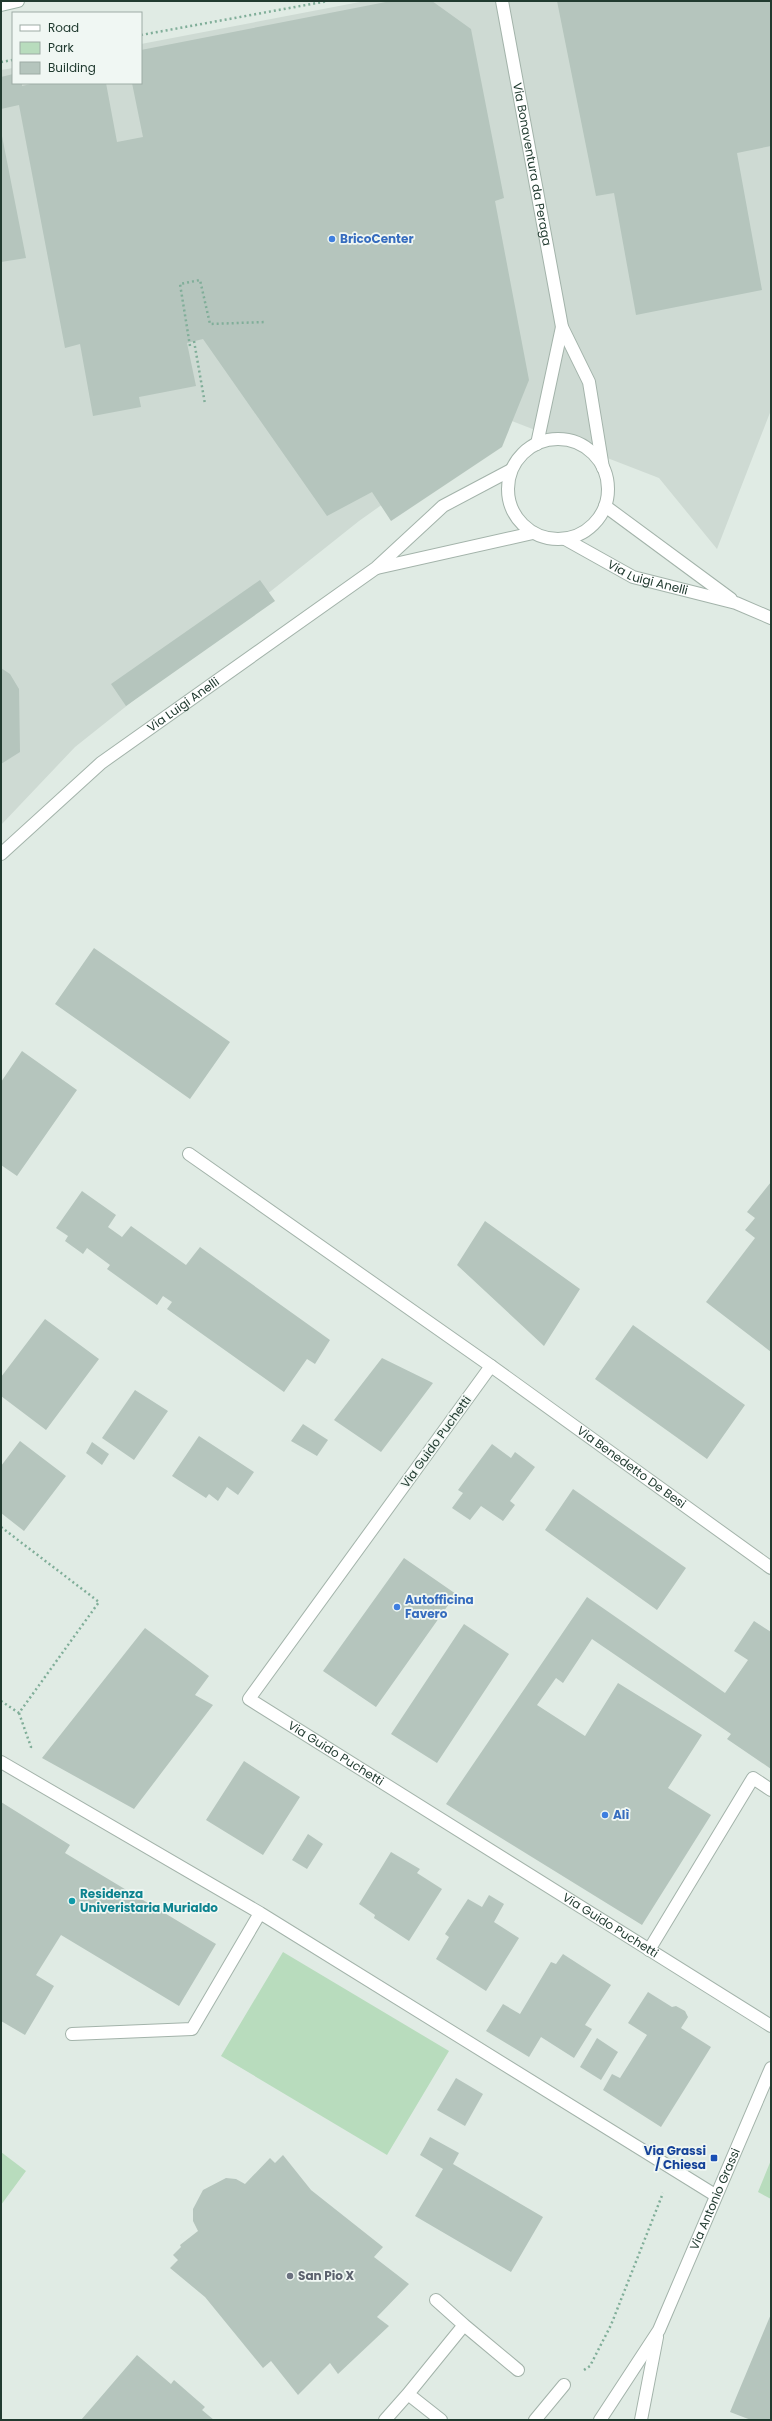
<svg xmlns="http://www.w3.org/2000/svg" width="772" height="2421" font-family="Poppins,sans-serif">
  <rect width="100%" height="100%" fill="#e0ebe4"/>
  <!-- built -->
  <path fill="#cedad3" d="M365 1H771V410L717 549 659 478 504 418 359 521 75 747 1 825V70L13 68V83H141V44Z"/>
  <!-- green -->
  <path fill="#b8dcbd" d="M283 1952 449 2051 387 2155 221 2056Z
    M1 2152 26 2171 1 2205Z
    M771 2160V2199L758 2192Z"/>
  <!-- building -->
  <path fill="#b5c5bd" d="M391 1H432L471 29 504 198 495 201 529 380 502 447 391 521 372 492 327 516 203 339 187 343 196 386 139 397 141 407 93 416 80 344 65 348 19 105 1 109V77L13 74V83H22V86L35 83H106L117 142 143 137 132 83H141V50Z
    M557 1H771V146L737 153 762 290 636 315 614 193 596 196Z
    M1 131 26 258 1 262Z
    M260 580 275 601 126 706 111 684Z
    M1 668 10 674 19 689 20 752 1 764Z
    M94 948 230 1042 190 1099 55 1004Z
    M22 1051 77 1090 17 1176 1 1165V1082Z
    M771 1182V1352L706 1302 755 1238 745 1230 755 1218 747 1212Z
    M82 1191 116 1215 108 1227 122 1237 131 1226 186 1265 200 1247 330 1340 315 1364 307 1359 284 1392 167 1309 172 1302 163 1296 157 1305 107 1269 110 1265 87 1248 83 1254 65 1241 68 1236 56 1228Z
    M485 1221 580 1289 544 1346 457 1265Z
    M45 1319 99 1359 46 1430 1 1396V1377Z
    M633 1325 745 1405 707 1459 595 1379Z
    M382 1358 433 1383 381 1452 334 1420Z
    M135 1390 168 1411 134 1460 102 1438Z
    M303 1424 328 1440 317 1456 291 1441Z
    M199 1436 254 1472 238 1495 227 1487 218 1501 209 1494 206 1498 172 1476Z
    M20 1441 66 1476 24 1531 1 1513V1466Z
    M92 1442 109 1454 102 1465 86 1453Z
    M492 1444 511 1458 515 1452 535 1467 510 1501 515 1505 503 1521 481 1506 470 1520 452 1508 463 1493 458 1490Z
    M573 1489 686 1568 657 1610 545 1530Z
    M404 1558 456 1594 376 1707 323 1671Z
    M587 1597 725 1693 748 1660 734 1651 754 1621 771 1632V1769L727 1739 731 1734 592 1639 563 1683 556 1678 537 1705 585 1736 618 1683 702 1735 668 1788 711 1815 642 1925 446 1804Z
    M464 1624 509 1654 437 1763 391 1734Z
    M145 1628 209 1676 195 1695 213 1705 134 1809 42 1758Z
    M244 1761 300 1797 263 1855 206 1820Z
    M1 1802 70 1845 65 1853 216 1944 179 2006 61 1935 36 1975 54 1986 25 2035 1 2021Z
    M308 1834 323 1844 307 1869 292 1860Z
    M391 1852 420 1869 417 1873 442 1889 409 1941 374 1918 375 1915 359 1904Z
    M489 1895 504 1904 494 1922 519 1938 486 1991 436 1959 449 1937 445 1934 468 1899 482 1907Z
    M563 1954 611 1985 585 2025 592 2029 574 2058 541 2037 529 2057 486 2031 503 2004 520 2014 551 1962 556 1964Z
    M648 1992 672 2007 676 2006 685 2011 688 2017 681 2028 711 2047 661 2127 603 2090 612 2074 620 2078 647 2035 628 2023Z
    M597 2038 618 2052 601 2080 580 2067Z
    M456 2078 483 2094 465 2126 437 2110Z
    M430 2137 459 2153 453 2164 543 2217 511 2272 415 2216 443 2169 420 2155Z
    M283 2155 311 2190 383 2247 374 2257 409 2284 377 2317 389 2326 338 2374 330 2363 298 2395 271 2361 263 2368 205 2297 170 2268 178 2260 173 2255 181 2247 180 2245 198 2231 193 2221V2209L203 2190 226 2178 236 2179 245 2184 270 2158 275 2163Z
    M771 2314V2420H751L730 2412Z
    M137 2355 171 2384 174 2380 205 2407 202 2410 214 2420H81Z"/>
  <g fill="none" stroke-linecap="round" stroke-linejoin="round">
    <!-- service casing -->
    <g stroke="#a3b3aa" stroke-width="14">
      <path id="service" d="M1 1762 260 1913 715 2195
        M649 1950 753 1778 771 1790
        M72 2034 192 2029 260 1913
        M436 2300 464 2325
        M385 2420 408 2394
        M441 2420 408 2394 464 2325 518 2370
        M535 2420 564 2385"/>
    </g>
    <!-- minor casing -->
    <g stroke="#a3b3aa" stroke-width="14">
      <g id="minor">
        <path id="s1" d="M502 1 562 327 589 382 603 468"/>
        <circle cx="558" cy="489" r="50"/>
        <path d="M537 444 562 327"/>
        <path d="M605 506 731 599"/>
        <path id="s2" d="M565 539 633 577 736 603 771 618"/>
        <path d="M377 568 533 533"/>
        <path id="s3" d="M1 854 101 763 376 568 443 506 511 470"/>
        <path id="s4" d="M189 1154 491 1366 771 1568"/>
        <path id="s5" d="M491 1366 249 1699 771 2026"/>
      </g>
    </g>
    <!-- tertiary casing -->
    <g stroke="#a3b3aa" stroke-width="14">
      <g id="tertiary">
        <path id="s6" d="M600 2420 659 2330 771 2068"/>
        <path d="M641 2420 657 2337"/>
      </g>
    </g>
    <!-- secondary casing -->
    <g stroke="#9fb6aa" stroke-width="14">
      <path id="secondary" d="M1 5 18 1"/>
    </g>
    <!-- path -->
    <path stroke="#80ae99" stroke-width="2.5" stroke-dasharray="2 3" stroke-linecap="butt" d="M141 35 328 1
      M1 62 13 60
      M194 341 205 404
      M190 346 180 284 200 280 210 324 266 322
      M1 1527 99 1602 19 1713 1 1701
      M19 1713 31 1747 30 1750
      M584 2370 590 2366 611 2325 663 2193"/>
    <!-- service -->
    <use href="#service" stroke="#fff" stroke-width="12"/>
    <!-- minor -->
    <use href="#minor" stroke="#fff" stroke-width="12"/>
    <!-- tertiary -->
    <use href="#tertiary" stroke="#fff" stroke-width="12"/>
    <!-- secondary -->
    <use href="#secondary" stroke="#fff" stroke-width="12"/>
  </g>
  <!-- markers -->
  <g fill="#3f7fe0" stroke="#f0f7f3" stroke-width="1.5">
    <circle cx="332" cy="239" r="4"/>
    <circle cx="397" cy="1607" r="4"/>
    <circle cx="605" cy="1815" r="4"/>
  </g>
  <circle fill="#0f9aa8" stroke="#f0f7f3" stroke-width="1.5" cx="72" cy="1901" r="4"/>
  <rect fill="#1a4fb4" stroke="#f0f7f3" stroke-width="1.5" x="710" y="2154" width="8" height="8" rx="2"/>
  <circle fill="#6b7280" stroke="#f0f7f3" stroke-width="1.5" cx="290" cy="2276" r="4"/>
  <g text-anchor="middle" stroke-width="3.5" stroke-linejoin="round" paint-order="stroke">
    <!-- street labels -->
    <g font-size="12" fill="#213b30" stroke="#f0f7f3">
      <text dy="4" stroke="none"><textPath href="#s1" startOffset="166">Via Bonaventura da Peraga</textPath></text>
      <text dy="4" stroke="none"><textPath href="#s2" startOffset="92">Via Luigi Anelli</textPath></text>
      <text dy="4" stroke="none"><textPath href="#s3" startOffset="236">Via Luigi Anelli</textPath></text>
      <text transform="translate(436 1442) rotate(-54)" y="4">Via Guido Puchetti</text>
      <text dy="4" stroke="none"><textPath href="#s4" startOffset="542">Via Benedetto De Besi</textPath></text>
      <text dy="4" stroke="none"><textPath href="#s5" startOffset="514">Via Guido Puchetti</textPath></text>
      <text dy="4" stroke="none"><textPath href="#s5" startOffset="838">Via Guido Puchetti</textPath></text>
      <text dy="4" stroke="none"><textPath href="#s6" startOffset="250">Via Antonio Grassi</textPath></text>
    </g>
    <!-- shop labels -->
    <g font-size="12" font-weight="bold" fill="#366cbe" stroke="#f0f7f3" text-anchor="start">
      <text x="340" y="243">BricoCenter</text>
      <text x="405" y="1604">Autofficina<tspan x="405" dy="14">Favero</tspan></text>
      <text x="613" y="1819">Alì</text>
    </g>
    <!-- culture labels -->
    <g font-size="12" font-weight="bold" fill="#0d838f" stroke="#f0f7f3" text-anchor="start">
      <text x="80" y="1898">Residenza<tspan x="80" dy="14">Univeristaria Murialdo</tspan></text>
    </g>
    <!-- transit labels -->
    <g font-size="12" font-weight="bold" fill="#164399" stroke="#f0f7f3" text-anchor="end">
      <text x="706" y="2155">Via Grassi<tspan x="706" dy="14">/ Chiesa</tspan></text>
    </g>
    <!-- worship labels -->
    <g font-size="12" font-weight="bold" fill="#5b616d" stroke="#f0f7f3" text-anchor="start">
      <text x="298" y="2280">San Pio X</text>
    </g>
  </g>
  <!-- border -->
  <rect width="772" height="2421" fill="none" stroke="#213b30" stroke-width="4"/>
  <!-- legend -->
  <rect x="12" y="12" width="130" height="72" fill="#f0f7f3" stroke="#9daca5"/>
  <rect x="20" y="25" width="20" height="6" fill="#ffffff" stroke="#9daca5"/>
  <text x="48" y="32" font-size="12" fill="#213b30">Road</text>
  <rect x="20" y="42" width="20" height="12" fill="#b8dcbd" stroke="#9daca5"/>
  <text x="48" y="52" font-size="12" fill="#213b30">Park</text>
  <rect x="20" y="62" width="20" height="12" fill="#b5c5bd" stroke="#9daca5"/>
  <text x="48" y="72" font-size="12" fill="#213b30">Building</text>
</svg>
